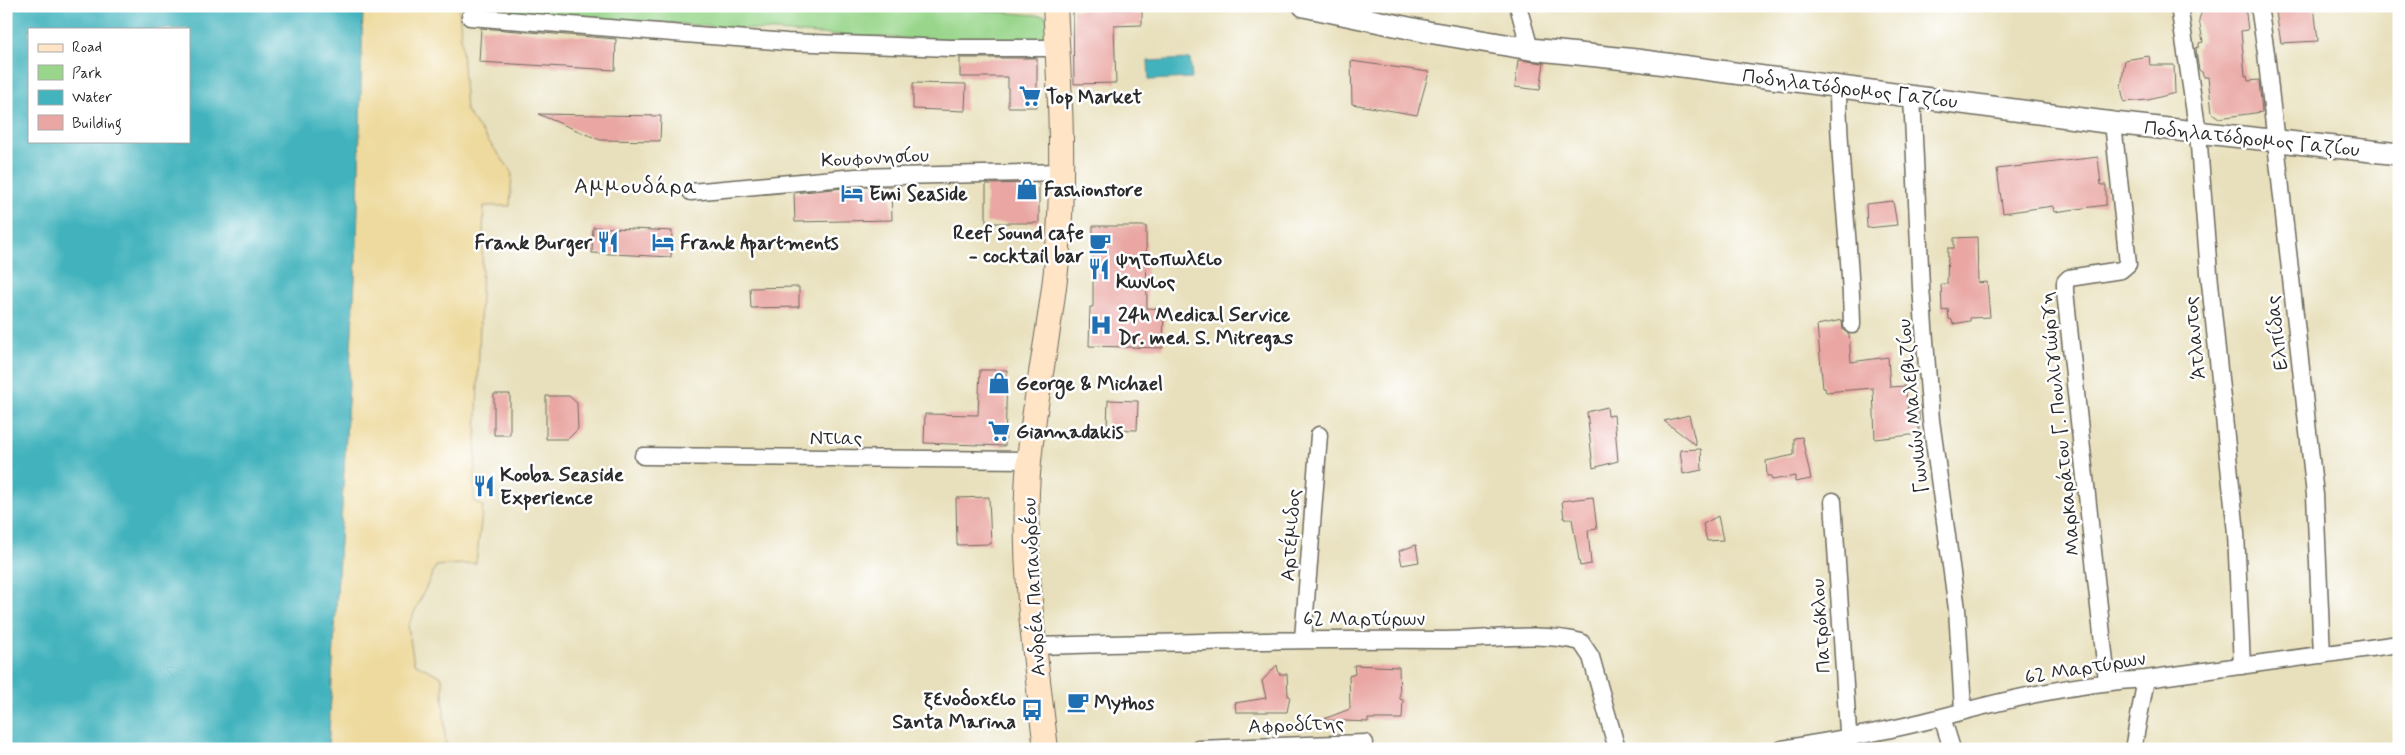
<svg xmlns="http://www.w3.org/2000/svg" width="2405" height="755" font-family="Mynerve,sans-serif">
  <rect width="100%" height="100%" fill="#fff"/>
  <filter id="ink" filterUnits="userSpaceOnUse"><feTurbulence type="fractalNoise" baseFrequency=".02" numOctaves="2"/><feDisplacementMap in="SourceGraphic" scale="10" xChannelSelector="R" yChannelSelector="G"/><feConvolveMatrix kernelMatrix="1 2 1 2 8 2 1 2 1" color-interpolation-filters="sRGB"/></filter>
  <filter id="wash" filterUnits="userSpaceOnUse"><feTurbulence type="fractalNoise" baseFrequency=".0096" numOctaves="4" result="noise"/><feDisplacementMap in="SourceGraphic" scale="20" xChannelSelector="R" yChannelSelector="G"/><feGaussianBlur stdDeviation="1.12" result="paint"/><feColorMatrix in="noise" values="0 0 0 0 0 0 0 0 0 0 0 0 0 0 0 0 0 1.4 0 .05"/><feComposite in="paint" operator="in"/></filter>
  <g filter="url(#wash)">
    <rect width="100%" height="100%" fill="#e8e0bc"/>
    <!-- green -->
    <path fill="#99d68b" stroke="#62805b" d="M495 6H928L1046 16 1050 43C954 40 858 38 762 30 674 24 586 16 497 12Z"/>
    <!-- sand -->
    <path fill="#eeda9e" stroke="#8c8264" d="M363 6H459L466 111 512 172 510 206H484L474 502 483 506 476 563 436 566 408 626 414 663 442 677 446 749H328L357 243Z"/>
    <!-- water -->
    <path fill="#43b3bd" stroke="#376f74" fill-rule="evenodd" d="M6 6H363L357 243 328 749H6ZM29 29H189V141H29Z
      M1190 59 1192 78 1149 80 1148 61Z"/>
    <g id="blocks">
      <!-- building -->
      <path fill="#e9a6a2" d="M2204 6H2245L2248 30 2241 31 2245 76H2247L2248 81 2259 80 2262 112 2219 118 2212 113 2208 77H2204L2202 72 2199 70 2197 58 2196 48 2199 47V43L2203 42 2199 19Z
        M2275 6H2314L2318 41 2281 43Z
        M1142 9V25L1114 26 1116 83 1074 84 1073 10Z
        M481 28 616 39 615 70 479 62Z
        M2149 56 2150 65H2174L2175 93 2148 100 2124 102 2121 87 2125 60Z
        M960 58H1037V107H1008V77H960Z
        M1518 60 1544 63 1540 90 1515 87Z
        M1351 61 1429 72 1417 115 1352 104Z
        M913 83 966 84 965 111 913 109Z
        M538 114 661 116 660 141 600 140Z
        M2098 157 2101 185H2106V205L2054 212 2053 206 2003 213 1997 169Z
        M1039 183V223H986V184Z
        M853 187H891L892 220 795 222 794 193Z
        M1893 201 1897 225 1867 228 1866 204Z
        M1093 226H1146L1147 308 1164 309 1163 348 1089 346 1090 307H1093Z
        M593 227 672 231 671 257 592 253Z
        M1977 237 1978 283 1987 282 1990 317 1970 318V321L1953 324 1952 320 1949 319 1948 309 1942 311 1941 284H1947L1948 248H1954V238Z
        M799 287V307L751 308 750 288Z
        M1842 320 1843 330 1849 334 1851 362 1888 357 1890 387 1905 386 1908 409 1919 407V434L1875 439 1873 388 1826 392 1825 388H1823L1817 325Z
        M980 370H1007L1005 446 924 443 925 414 978 415Z
        M494 394H510V435H494Z
        M546 396H569L577 403 578 429 568 439H546Z
        M1108 400 1138 401 1137 430 1107 429Z
        M1607 407 1608 416 1614 415 1618 461 1593 468 1587 412Z
        M1689 415 1696 445 1664 421Z
        M1802 437 1811 479 1795 482V476L1772 480 1771 476H1767L1766 461 1794 455V438Z
        M1701 449 1702 470 1683 474 1680 450Z
        M989 497 991 544 957 545 956 498Z
        M1593 497 1597 529 1588 530 1591 564 1580 566 1572 519H1564L1562 501Z
        M1718 516 1723 540 1707 541 1703 524Z
        M1416 545 1419 562 1402 565 1399 551Z
        M1277 665 1279 674H1287L1288 696H1290L1287 712H1236L1235 703 1266 698 1262 681Z
        M1354 665 1399 667 1400 699 1403 700 1402 719H1368V722L1321 720 1350 709 1349 676 1355 674Z"/>
    </g>
  </g>
  <g filter="url(#ink)">
    <use href="#blocks" fill-opacity="0" stroke="#6d6a5e" stroke-width="1"/>
    <g fill="none" stroke-linecap="round" stroke-linejoin="round">
      <!-- minor casing -->
      <g stroke="#6d6a5e" stroke-width="19">
        <path id="minor" d="M1518 6 1530 49
          M2179 6 2198 133 2209 273 2236 533 2242 666
          M2259 6 2266 53 2315 495 2322 655
          M470 17 787 42 950 48H1058
          M1838 87C1838 167 1851 245 1852 325
          M1912 96 1921 287 1931 420 1957 609 1963 710
          M691 192 856 177 1062 172
          M643 456 1029 460
          M1833 501 1849 747
          M1303 639 1319 435
          M1033 646C1171 642 1308 639 1445 640 1490 640 1537 631 1581 642L1591 657 1617 749
          M2107 681 2065 291V282L2069 278 2121 270 2128 264 2113 123
          M1942 717 1952 749
          M1198 749 1365 743
          M1782 749C1835 740 1889 731 1942 717 2008 699 2077 683 2146 679L2399 644
          M2133 749 2146 679"/>
      </g>
      <!-- tertiary casing -->
      <g stroke="#6d6a5e" stroke-width="24">
        <path id="tertiary" d="M1304 6 1428 32 1530 49 1636 60 2113 123 2399 154"/>
      </g>
      <!-- secondary casing -->
      <g stroke="#6d6a5e" stroke-width="26">
        <path id="secondary" d="M1046 749C1036 663 1024 578 1027 492 1030 414 1050 338 1057 260 1065 175 1060 91 1055 6"/>
      </g>
      <!-- minor -->
      <use href="#minor" stroke="#fff" stroke-width="16"/>
      <!-- tertiary -->
      <use href="#tertiary" stroke="#fff" stroke-width="21"/>
      <!-- secondary -->
      <use href="#secondary" stroke="#ffe4c6" stroke-width="24"/>
    </g>
  </g>
  <!-- icons -->
  <defs>
    <g id="supermarket-bare" transform="scale(1.725)"><path d="M-6-5.5h2.5l.6 2H6L4.5 2H-2.5L-4.4-4H-6ZM-1.5 3.2a1.3 1.3 0 1 0 .1 0ZM3 3.2a1.3 1.3 0 1 0 .1 0Z" fill="#1f6fb2" stroke="#fff" stroke-width="2.5" paint-order="stroke"/></g>
    <g id="shop-bare" transform="scale(1.725)"><path d="M-5-2.5h2.3a2.7 3.5 0 0 1 5.4 0H5L5.5 6h-11ZM-1.5-2.5h3a1.5 2.3 0 0 0-3 0Z" fill="#1f6fb2" stroke="#fff" stroke-width="2.5" paint-order="stroke"/></g>
    <g id="hotel-bare" transform="scale(1.725)"><path d="M-6-4.5h1.5V1H6V5H4.5V3h-9V5H-6ZM-4 0a1.8 1.8 0 1 1 3.6 0ZM.5 0V-2.5h3Q6-2.5 6 0Z" fill="#1f6fb2" stroke="#fff" stroke-width="2.5" paint-order="stroke"/></g>
    <g id="restaurant-bare" transform="scale(1.725)"><path d="M-5-6h1v4h1v-4h1v4h1v-4h1v5L-1.5 .5V6h-2V.5L-5-1ZM5-6V6H3V1.5H1.5Q1.5-4 5-6Z" fill="#1f6fb2" stroke="#fff" stroke-width="2.5" paint-order="stroke"/></g>
    <g id="cafe-bare" transform="scale(1.725)"><path d="M-5.5-4.5H6V0H3Q3 3.5 0 3.5H-2.5Q-5.5 3.5-5.5 0ZM3-3.2v2h1.7v-2ZM-6 4.5H4V6H-6Z" fill="#1f6fb2" stroke="#fff" stroke-width="2.5" paint-order="stroke"/></g>
    <g id="hospital-bare" transform="scale(1.725)"><path d="M-5-5h3v3.5h4V-5h3V5h-3V1.5h-4V5h-3Z" fill="#1f6fb2" stroke="#fff" stroke-width="2.5" paint-order="stroke"/></g>
    <g id="bus-bare" transform="scale(1.725)"><path d="M-5-6H5V4H4V6H2V4H-2V6H-4V4H-5ZM-3.5-4V0h7V-4ZM-3.5 1.2v1.5H-2V1.2ZM2 1.2v1.5H3.5V1.2Z" fill="#1f6fb2" stroke="#fff" stroke-width="2.5" paint-order="stroke"/></g>
  </defs>
  <g fill-rule="evenodd">
    <use href="#supermarket-bare" x="1030" y="96"/>
    <use href="#shop-bare" x="1027" y="189"/>
    <use href="#hotel-bare" x="852" y="193"/>
    <use href="#restaurant-bare" x="608" y="242"/>
    <use href="#hotel-bare" x="663" y="242"/>
    <use href="#cafe-bare" x="1100" y="243"/>
    <use href="#restaurant-bare" x="1099" y="269"/>
    <use href="#hospital-bare" x="1101" y="325"/>
    <use href="#shop-bare" x="999" y="383"/>
    <use href="#supermarket-bare" x="999" y="431"/>
    <use href="#restaurant-bare" x="484" y="486"/>
    <use href="#cafe-bare" x="1078" y="702"/>
    <use href="#bus-bare" x="1032" y="710"/>
  </g>
  <g text-anchor="middle" stroke-width="5" stroke-linejoin="round" paint-order="stroke">
    <!-- street labels -->
    <g font-size="20" fill="#2b2b2b" stroke="#fff">
      <text transform="translate(1850 88) rotate(7)" y="7">Ποδηλατόδρομος Γαζίου</text>
      <text transform="translate(2252 138) rotate(6)" y="7">Ποδηλατόδρομος Γαζίου</text>
      <text transform="translate(875 157) rotate(-3)" y="7">Κουφονησίου</text>
      <text transform="translate(2276 333) rotate(-97)" y="7">Ελπίδας</text>
      <text transform="translate(2194 338) rotate(-96)" y="7">Άτλαντος</text>
      <text transform="translate(1912 406) rotate(-96)" y="7">Γωνιών Μαλεβιζίου</text>
      <text transform="translate(2059 424) rotate(-96)" y="7">Μαρκαράτου Γ. Πουλιγιώργη</text>
      <text x="836" y="444">Ντιας</text>
      <text transform="translate(1290 535) rotate(-86)" y="7">Αρτέμιδος</text>
      <text transform="translate(1033 587) rotate(-93)" y="7">Ανδρέα Παπανδρέου</text>
      <text x="1364" y="625">62 Μαρτύρων</text>
      <text transform="translate(1820 626) rotate(-94)" y="7">Πατρόκλου</text>
      <text transform="translate(2085 667) rotate(-9)" y="7">62 Μαρτύρων</text>
      <text transform="translate(1296 724) rotate(-2)" y="7">Αφροδίτης</text>
    </g>
    <!-- poi labels -->
    <g font-size="20" font-weight="bold" fill="#2b2b2b" stroke="#fff" text-anchor="start">
      <text x="1046" y="103">Top Market</text>
      <text x="1044" y="196">Fashionstore</text>
      <text x="869" y="200">Emi Seaside</text>
      <text x="1084" y="239" text-anchor="end">Reef sound cafe<tspan x="1084" dy="23">- cocktail bar</tspan></text>
      <text x="592" y="249" text-anchor="end">Frank Burger</text>
      <text x="680" y="249">Frank Apartments</text>
      <text x="1116" y="265">ψητοπωλειο<tspan x="1116" dy="23">Κωνιος</tspan></text>
      <text x="1118" y="321">24h Medical Service<tspan x="1118" dy="23">Dr. med. S. Mitregas</tspan></text>
      <text x="1016" y="390">George &amp; Michael</text>
      <text x="1016" y="438">Giannadakis</text>
      <text x="500" y="481">Kooba Seaside<tspan x="500" dy="23">Experience</tspan></text>
      <text x="1016" y="705" text-anchor="end">ξενοδοχειο<tspan x="1016" dy="23">Santa Marina</tspan></text>
      <text x="1094" y="709">Mythos</text>
    </g>
    <!-- quarter labels -->
    <g font-size="22" letter-spacing="1" fill="#2b2b2b" stroke="#fff">
      <text x="636" y="193">Αμμουδάρα</text>
    </g>
  </g>
  <!-- margin -->
  <rect width="2405" height="755" fill="none" stroke="#fff" stroke-width="25"/>
  <!-- legend -->
  <rect x="28" y="28" width="162" height="115" fill="#ffffff" stroke="#aaaaaa"/>
  <rect x="38" y="44" width="25" height="8" fill="#ffe4c6" stroke="#aaaaaa"/>
  <text x="72" y="52" font-size="15" fill="#2b2b2b">Road</text>
  <rect x="38" y="65" width="25" height="15" fill="#99d68b" stroke="#aaaaaa"/>
  <text x="72" y="78" font-size="15" fill="#2b2b2b">Park</text>
  <rect x="38" y="90" width="25" height="15" fill="#43b3bd" stroke="#aaaaaa"/>
  <text x="72" y="102" font-size="15" fill="#2b2b2b">Water</text>
  <rect x="38" y="115" width="25" height="15" fill="#e9a6a2" stroke="#aaaaaa"/>
  <text x="72" y="128" font-size="15" fill="#2b2b2b">Building</text>
</svg>
